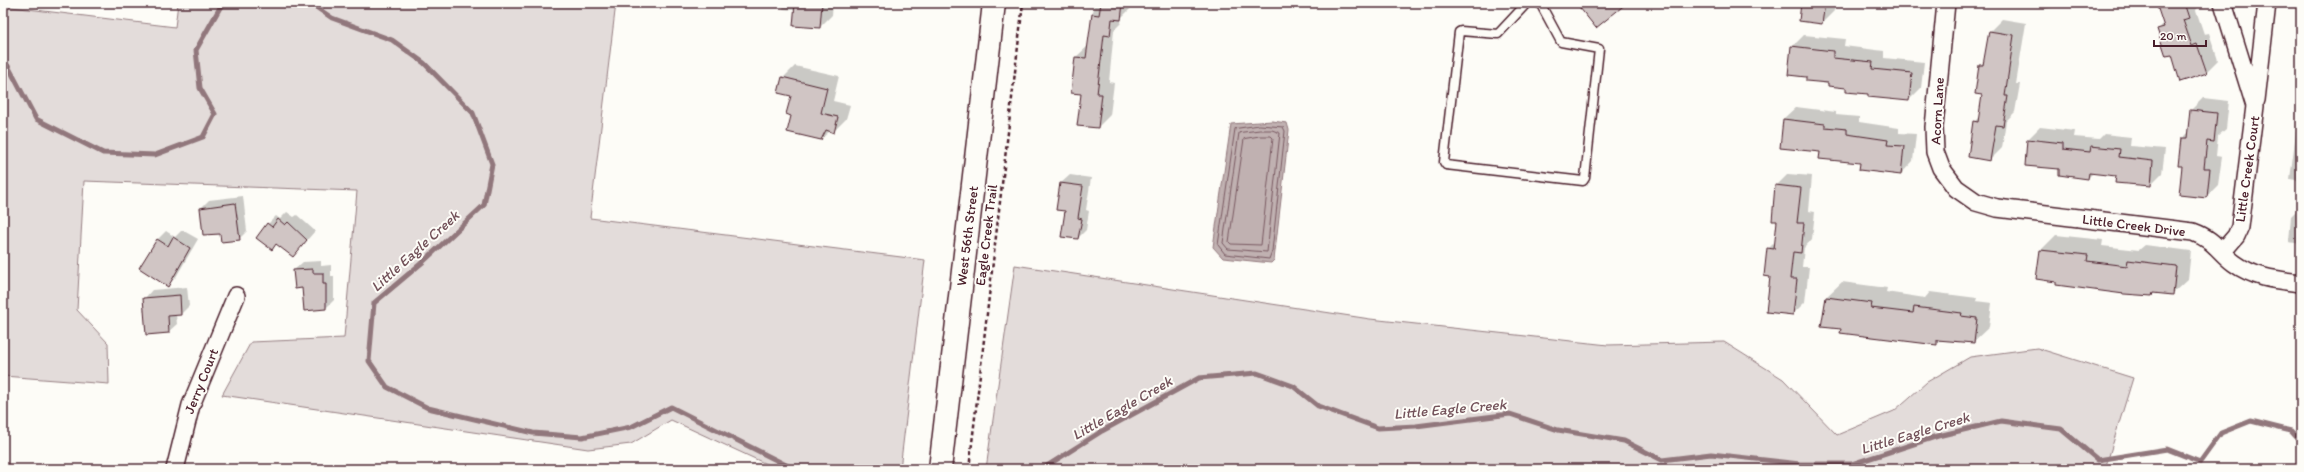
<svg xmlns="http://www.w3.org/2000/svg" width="2304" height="472" font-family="Itim,sans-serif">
  <rect width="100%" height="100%" fill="#fdfcf7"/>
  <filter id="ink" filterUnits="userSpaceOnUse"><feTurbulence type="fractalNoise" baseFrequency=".025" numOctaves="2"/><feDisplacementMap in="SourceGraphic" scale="8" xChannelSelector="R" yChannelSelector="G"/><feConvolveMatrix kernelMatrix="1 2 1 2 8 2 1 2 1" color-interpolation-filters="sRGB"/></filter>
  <g filter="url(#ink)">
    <!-- green -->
    <path fill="#e3dcda" stroke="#967e82" d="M178 3H616L590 218 925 260 900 469H777L671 420 631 444 588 449 222 395 251 342 344 338 357 191 84 181 77 310 108 343 109 384 3 376V6L175 27Z
      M1015 265 1370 319 1608 345 1724 342 1783 379 1837 435 1894 411 1927 382 1970 357 2037 348 2133 378 2105 469H986Z"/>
    <!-- water -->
    <path fill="#c0b1b1" stroke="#91777b" d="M1272 121 1287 123 1289 130 1274 260 1271 263 1223 258 1213 247 1231 124Z"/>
    <!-- shadow -->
    <path fill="#0003" d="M784 3H833L832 15 820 27 795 10 783 9Z
      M1094 3H1133L1132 7 1122 17 1121 23 1114 30 1109 82 1114 83 1110 115 1098 127 1082 93 1076 57 1089 45Z
      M1464 3H1471L1467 6Z
      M1802 3H1835L1834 11 1822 23Z
      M2043 3H2071L2045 9Z
      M2157 3H2200V5L2196 10 2204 34 2209 33 2218 60 2206 72 2172 53 2158 29 2164 23Z
      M2002 19 2026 23 2016 84H2020L2015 112 2006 121 2002 148 1990 160 1974 122 1980 116 1983 94 1980 65 1985 61 1990 31Z
      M1804 35 1845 39 1844 46 1884 51V58L1924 62 1921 88 1909 100 1807 80V76L1792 47Z
      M795 66 839 76 833 101 850 105 846 119 834 131H830L821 139 792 115V96L783 78Z
      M2203 98 2229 101 2226 129 2218 136 2216 156 2222 157 2218 185 2206 197 2184 166 2182 138 2189 131 2191 110Z
      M1796 107 1836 112V115L1859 117V122L1899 128V133L1916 134 1913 161 1901 174 1821 151 1783 119Z
      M2040 127 2075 131 2074 137 2099 139 2104 134 2131 137 2130 146 2165 149 2162 173 2150 185 2117 175 2093 173 2088 178 2060 168 2028 139Z
      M2301 127V181L2290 179 2296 132Z
      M1788 174 1812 176 1809 211 1815 212 1812 239 1804 248 1802 267H1809L1805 302 1793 314 1771 276 1768 249 1776 241 1778 220 1776 186Z
      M1070 175 1091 178 1086 210 1089 211 1086 230 1078 238 1066 210 1061 183Z
      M243 196 247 231 239 239 221 233 201 208 209 200Z
      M2301 206V244L2289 242 2291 216Z
      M287 212 294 217 297 215 315 231 293 256 277 243 268 224 276 216 280 219Z
      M182 230 198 239 176 277 168 285 140 268 158 239 166 231 175 237Z
      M2056 235 2103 240 2102 246 2139 250 2145 245 2191 251 2188 279 2172 294 2155 292 2152 295 2037 278 2041 250Z
      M321 261V266L331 265V276H334V300L326 308 303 287 294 270 303 262Z
      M1842 282 1887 288 1886 292 1925 298 1930 292 1977 298 1976 301 1992 303 1989 327 1973 342 1941 340 1936 344 1842 329 1826 297Z
      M187 287 189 306 181 314 176 315 177 324 168 332 144 299 152 290Z"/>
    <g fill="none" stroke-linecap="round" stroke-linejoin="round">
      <!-- shore -->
      <path stroke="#795961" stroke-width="1" d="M1260 125 1283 127 1285 131 1272 251 1269 259 1225 254 1218 245 1235 129Z
        M1260 130H1272L1280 133 1267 252 1228 249 1223 243 1239 133Z
        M1260 136H1271L1273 138 1261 245 1231 244 1229 242 1244 139Z"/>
      <!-- stream -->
      <path stroke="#91777b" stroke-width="5" d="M310 3 332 18 392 40 424 63 473 113 492 164 484 205 424 261 374 303 369 361 387 387 428 408 533 433 582 437 631 427 671 407 792 468 799 469
        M3 63 8 66 36 119 103 153 155 155 203 137 215 114 200 88 196 50 222 4 231 3
        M1042 469 1102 431 1199 378 1257 373 1293 386 1318 406 1378 428 1416 426 1510 414 1558 430 1624 441 1662 460 1711 454 1800 464H1852L1938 436 2001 421 2061 429 2098 460 2167 449 2200 462 2221 433 2251 421 2291 431 2301 442"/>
    </g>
    <!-- building -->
    <path fill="#d0c5c4" stroke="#4a1f2b" d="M795 3H822L820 28 793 26Z
      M1101 3H1123L1121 20 1112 19 1110 36 1104 35 1097 94H1102L1098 128 1077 126 1081 94 1071 93 1075 57 1086 58 1092 14 1099 15Z
      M1576 3H1627L1596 28Z
      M1801 3H1825L1822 24 1799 21Z
      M2156 3H2184L2189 18 2183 20 2192 46 2197 44 2207 73 2180 82 2172 55 2166 56 2157 29 2164 27Z
      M1989 31 2014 35 2005 96H2008L2003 126 1996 125 1990 161 1968 157 1973 121 1978 122 1982 95 1975 94 1979 65H1983Z
      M1791 46 1833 51V58L1873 62 1872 69 1912 73 1909 101 1868 97V94L1846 92V88L1828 86V83L1806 81V77L1788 75Z
      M782 77 827 88 821 113 838 117 834 133 826 130 821 140 787 132 791 116 786 114 791 96 778 93Z
      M2190 110 2217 113 2214 142 2207 141 2204 168H2210L2207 198 2179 195 2182 166H2178L2181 138H2187Z
      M1783 119 1825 124V127L1847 129V134L1888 140 1887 145 1904 146 1901 175 1859 170 1860 163 1819 159 1820 152 1780 148Z
      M2027 139 2063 143V149L2090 152 2091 146 2120 149 2119 157 2153 161 2151 186 2115 183 2116 176 2089 173 2088 179 2059 175V169L2025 166Z
      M1060 183 1083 186 1078 218 1082 219 1078 239 1061 237 1065 211 1056 210Z
      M1775 185 1801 188 1797 223H1804L1801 253 1793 252 1790 279H1797L1793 315 1766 312 1770 277 1764 276 1767 248 1774 249 1777 221H1772Z
      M235 203 240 240 221 242 220 234 203 235 200 208Z
      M278 219 285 225 288 222 307 240 293 257 276 244 272 250 256 238 267 223 272 227Z
      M173 237 190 248 168 287 139 268 157 239 168 246Z
      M2040 250 2088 255 2087 261 2127 266 2128 260 2176 266 2173 295 2153 293 2152 296 2124 294 2056 285V282L2036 279Z
      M313 269V273H323V284H326V309L304 311 302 288 295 289 293 270Z
      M180 295 181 315 168 316 169 333 146 335 143 298Z
      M1826 297 1872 303 1871 308 1913 313 1914 307 1962 313 1961 316 1977 318 1974 343 1937 340V345L1840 333 1841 329 1821 327Z"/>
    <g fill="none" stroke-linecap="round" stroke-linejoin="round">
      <!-- service casing -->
      <g stroke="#4a1f2b" stroke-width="11">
        <path id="service" d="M1527 3 1498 34 1461 31 1459 32 1444 162 1446 165 1583 181 1585 178 1599 49 1561 42 1540 3"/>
      </g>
      <!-- minor casing -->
      <g stroke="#4a1f2b" stroke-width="20">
        <path id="minor" d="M1946 3 1934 127 1935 152 1941 168 1956 188 1976 202 1997 208 2193 232C2215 240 2218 251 2234 263 2254 278 2277 280 2301 283
          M2223 3 2255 106 2240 227 2236 236 2223 251
          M2256 100 2267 3
          M175 469 191 405 236 296"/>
      </g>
      <!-- primary casing -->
      <g stroke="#4a1f2b" stroke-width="25">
        <path id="primary" d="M940 469 994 3"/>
      </g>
      <!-- path -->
      <path stroke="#4a1f2b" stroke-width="2.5" stroke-dasharray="4 3" stroke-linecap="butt" d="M969 469 1023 3"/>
      <!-- service -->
      <use href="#service" stroke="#fdfcf7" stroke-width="8"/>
      <!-- minor -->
      <use href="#minor" stroke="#fdfcf7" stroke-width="17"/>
      <!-- primary -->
      <use href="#primary" stroke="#fdfcf7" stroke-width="22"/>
    </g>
  </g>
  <g text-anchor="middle" stroke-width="4" stroke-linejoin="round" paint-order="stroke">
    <!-- street labels -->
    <g font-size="14" fill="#4a1f2b" stroke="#fdfcf7">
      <text transform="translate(1937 111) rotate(-87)" y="5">Acorn Lane</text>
      <text transform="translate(2247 169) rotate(-82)" y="5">Little Creek Court</text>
      <text transform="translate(2134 225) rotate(7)" y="5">Little Creek Drive</text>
      <text transform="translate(986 235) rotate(-83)" y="5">Eagle Creek Trail</text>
      <text transform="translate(967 236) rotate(-83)" y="5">West 56th Street</text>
      <text transform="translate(201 381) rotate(-68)" y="5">Jerry Court</text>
    </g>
    <!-- water labels -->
    <g font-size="15" font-style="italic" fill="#73525a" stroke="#fdfcf7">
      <text transform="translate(415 251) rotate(-42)" y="5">Little Eagle Creek</text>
      <text transform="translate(1122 408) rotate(-30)" y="5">Little Eagle Creek</text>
      <text transform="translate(1450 409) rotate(-5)" y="5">Little Eagle Creek</text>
      <text transform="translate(1915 433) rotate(-17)" y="5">Little Eagle Creek</text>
    </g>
  </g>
  <!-- margin -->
  <rect width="2304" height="472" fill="none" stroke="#fdfcf7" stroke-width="16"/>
  <rect x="8" y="8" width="2288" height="456" fill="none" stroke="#4a1f2b" stroke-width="1.5" filter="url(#ink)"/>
  <!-- scale -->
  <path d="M2154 40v6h52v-6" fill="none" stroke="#4a1f2b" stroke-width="2"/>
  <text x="2160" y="40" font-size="12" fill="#4a1f2b" stroke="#fdfcf7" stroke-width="3" paint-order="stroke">20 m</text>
</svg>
